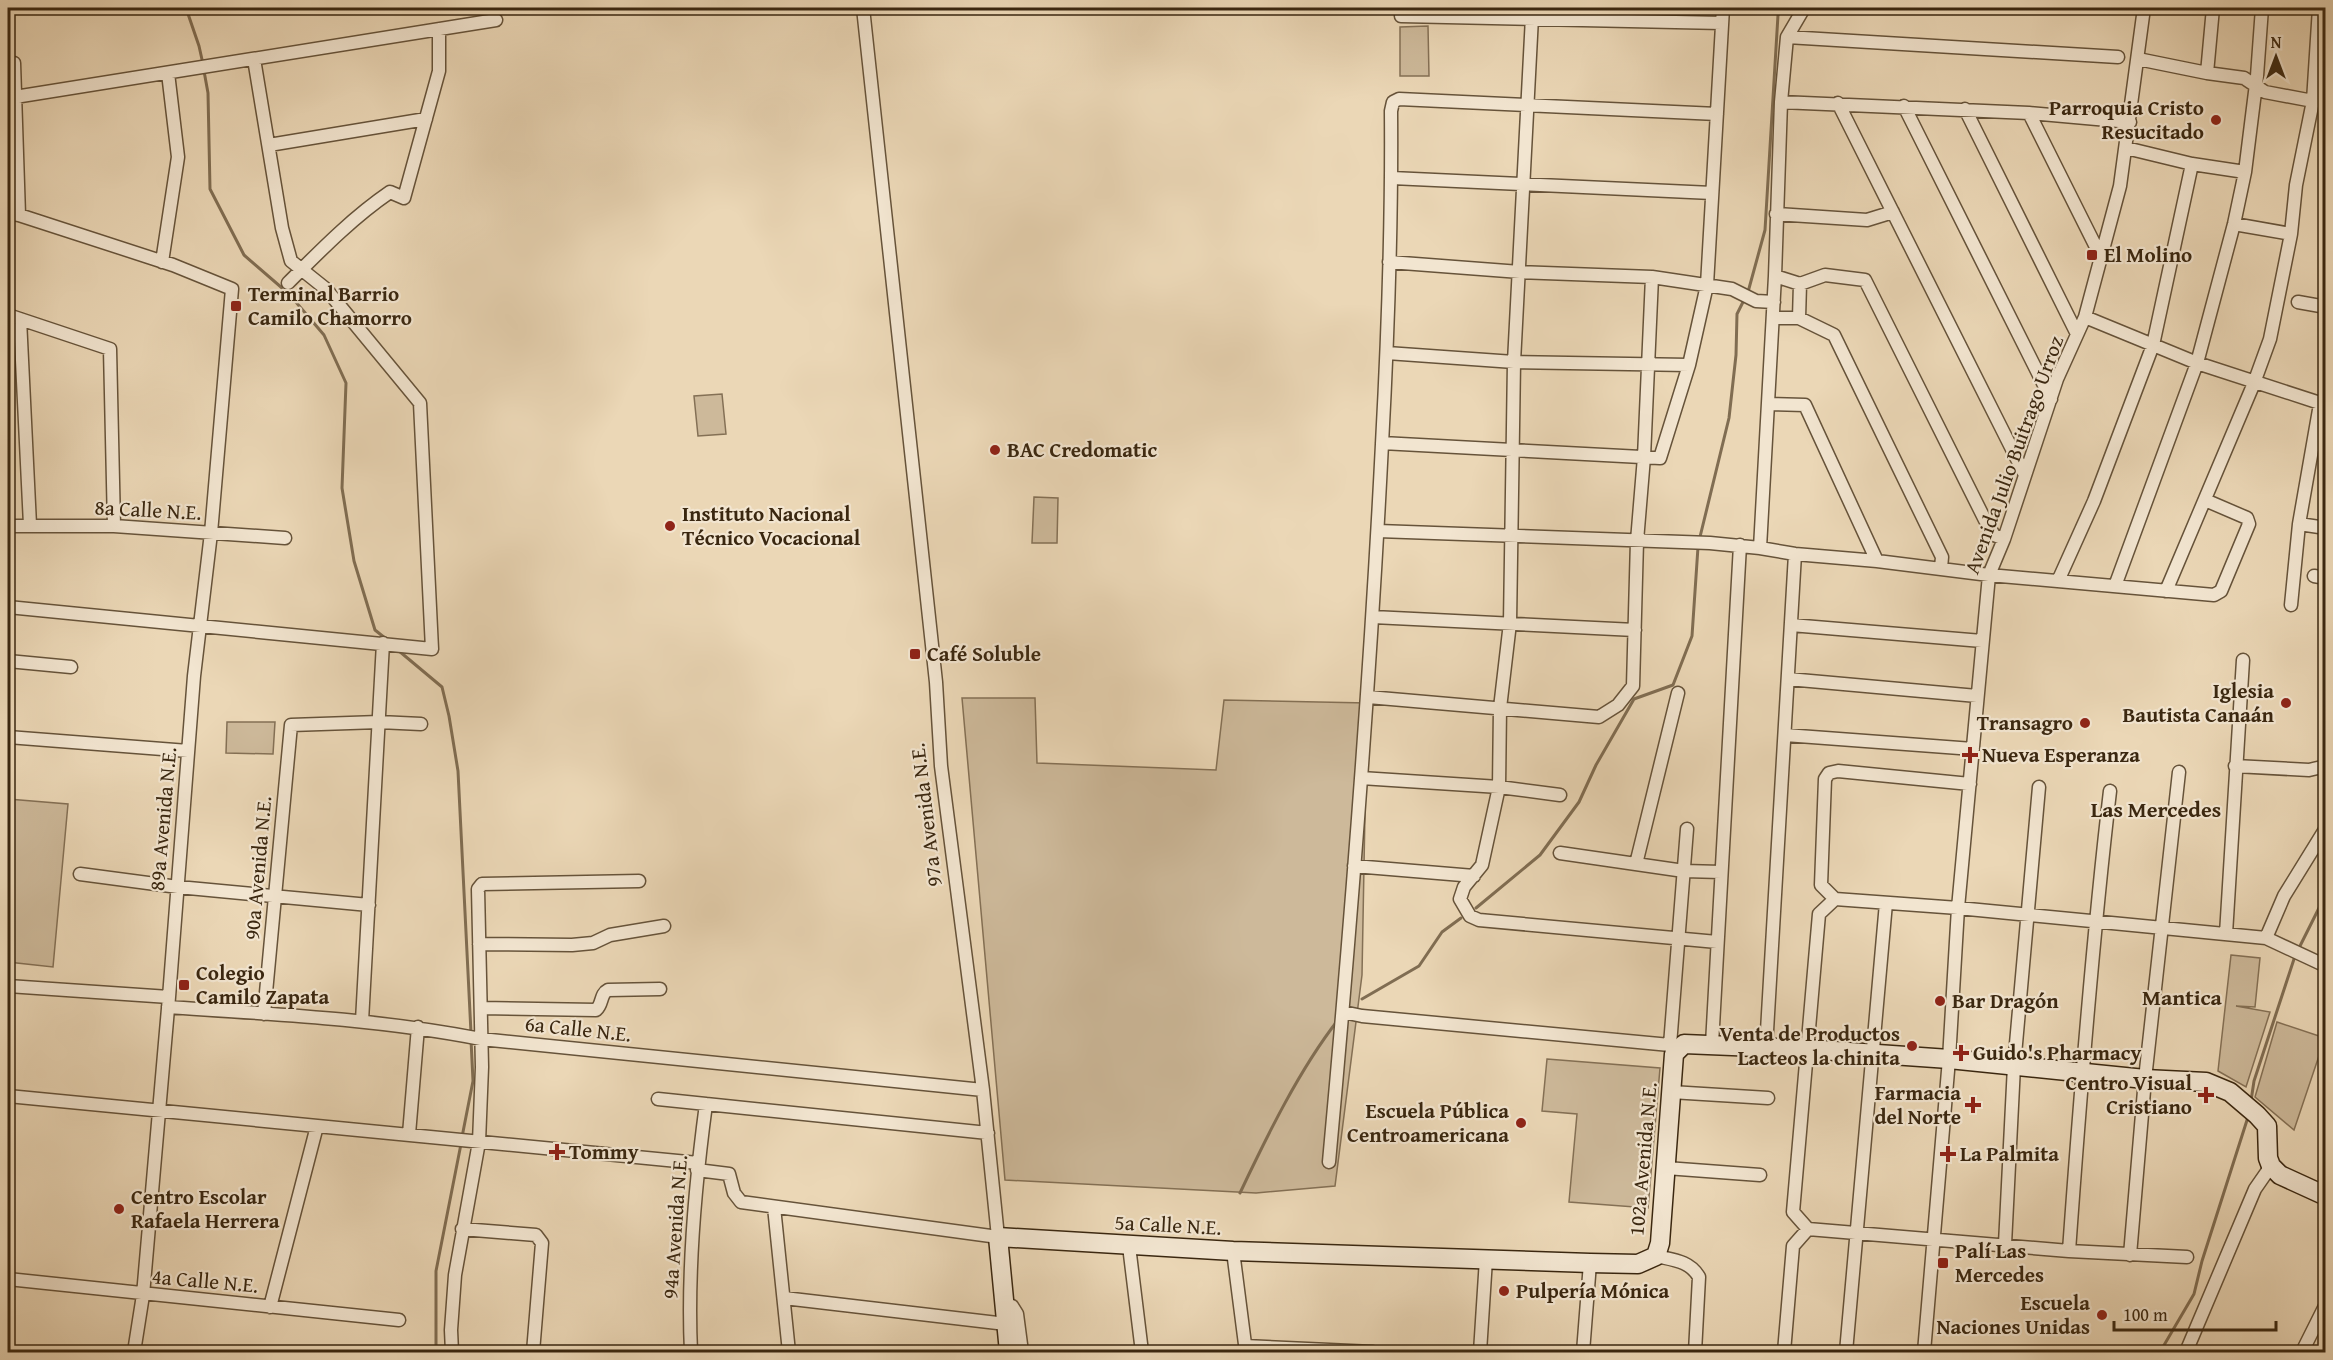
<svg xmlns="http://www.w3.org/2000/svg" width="2333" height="1360" font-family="'Gentium Book Plus',serif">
  <rect width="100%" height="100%" fill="#ebd7b6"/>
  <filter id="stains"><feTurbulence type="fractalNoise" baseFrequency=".00333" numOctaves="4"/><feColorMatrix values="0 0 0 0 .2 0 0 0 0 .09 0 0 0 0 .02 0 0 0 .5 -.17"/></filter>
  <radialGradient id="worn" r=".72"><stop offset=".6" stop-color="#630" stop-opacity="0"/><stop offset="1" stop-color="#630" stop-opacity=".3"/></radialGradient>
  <!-- green -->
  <path fill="#cdb99a" stroke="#847055" stroke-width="1.5" d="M1428 26 1429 76H1400V27Z
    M722 394 726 434 698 436 694 396Z
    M1034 497 1058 498 1057 543H1032Z
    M962 698H1035L1037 763 1216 770 1224 700 1367 703 1362 975 1335 1186 1256 1193 1005 1180Z
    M227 722H275L273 754 226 753Z
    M8 799 68 804 53 967 8 962Z
    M2231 955 2260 958 2255 1007 2236 1006 2270 1012 2246 1087 2218 1071Z
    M2277 1022 2325 1038 2294 1130 2255 1097Z
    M1547 1059 1660 1068 1648 1208 1569 1202 1577 1114 1542 1111Z"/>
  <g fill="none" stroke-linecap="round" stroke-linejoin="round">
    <!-- stream -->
    <path stroke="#806d52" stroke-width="3" d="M186 8 199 46 203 64
      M204 71 208 93 210 189 244 255 289 294 324 335 346 383 342 488 354 561 375 630 385 638
      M1748 292 1765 230 1778 15 1784 8
      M1699 541 1729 418 1736 355 1737 314 1745 298
      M399 651 442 687 449 716 458 771 471 1033
      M1476 908 1540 855 1579 802 1596 765 1634 699 1673 685 1692 636 1698 547
      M2298 950 2326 894
      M1362 999 1419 966 1442 932 1461 918
      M2251 1101 2254 1081 2295 956
      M462 1137 473 1081 471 1040
      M1240 1193C1267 1136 1299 1070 1338 1020
      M436 1352V1271L461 1144
      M2160 1352 2194 1294 2202 1261 2248 1117"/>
    <!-- street casing -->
    <g stroke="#66533a" stroke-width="15">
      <path id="street" d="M1804 8 1787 37 1781 102 1775 276 1760 548 1795 554 1877 561 1989 575 2214 595 2221 591 2249 524 2247 518 2205 500
        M1401 16 1722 23
        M1532 17 1514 362 1510 623 1500 708 1499 787 1482 865 1464 887 1460 899 1470 916 1479 920 1717 942
        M1787 37 2118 57
        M2138 59 2207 73 2244 78 2265 92 2313 101
        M14 63 19 215
        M2207 73 2213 8
        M15 97 496 20
        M1781 102 2029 113 2130 122
        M1838 103 2025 475
        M1904 106 2051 399
        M1965 109 2077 334
        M2029 113 2101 257
        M269 145 426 119
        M2126 148 2192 164 2245 172
        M1392 178 1712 193
        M8 213 19 215 173 265 232 289 211 533 194 676 169 997 143 1295 134 1352
        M1776 214 1867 220 1893 212
        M2234 224 2291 234
        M162 262 178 157 168 73
        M1389 262 1520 272 1652 277 1732 289 1756 301 1774 302
        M1775 276 1800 284 1799 318
        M288 283C320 251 352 218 390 192L404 198 439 71V29
        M1800 284 1825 275 1865 280 1985 520 1994 535 2004 539
        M2298 302 2326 307
        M8 315 110 349 114 526
        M2085 317 2197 363 2326 405
        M1773 318H1799L1834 335 1942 557 1941 568
        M20 319 30 525
        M1387 353 1514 362 1689 365
        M1768 404 1805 405 1877 561
        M1382 443 1660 458 1689 365 1707 285 1723 8
        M2299 524 2326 528
        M8 526H114L285 538
        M1378 531 1710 543 1760 548
        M2314 576 2326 578
        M2058 581 2094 501 2153 345 2192 164
        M2115 586 2197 363 2234 224 2245 172 2257 76 2262 8
        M2166 591 2254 383 2270 339 2291 234 2296 185 2313 101 2319 8
        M2291 605 2299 524 2320 404
        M8 607 432 649 420 403 326 289 291 261 282 228 254 59
        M1373 617 1635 630
        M1791 625 1982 641
        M8 661 71 667
        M1788 679 1977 696
        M1368 697 1599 717 1618 705 1633 686 1637 541 1644 457 1652 277
        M1785 735 1973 749
        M8 737 188 751
        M2235 766 2309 770 2326 766
        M1361 778 1499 787 1560 795
        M1560 853 1684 871 1721 872
        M1636 864 1678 693
        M1354 866 1474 876
        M80 874 178 887 369 905
        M1835 899 1958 908 2266 938 2284 896 2326 828
        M2226 934 2243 660
        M2266 938 2326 966
        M479 944 572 945 593 943 610 935 664 926
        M8 986 169 997
        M168 1007C273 1014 378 1019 481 1039L983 1090
        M481 1008 596 1010C603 1004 600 994 608 990L660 989
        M1343 1012 1362 1016 1670 1045 1678 1049
        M264 1014 291 725 379 722 421 724
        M362 1021 383 643
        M1712 1044 1740 545
        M1670 1045 1687 829
        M1766 1048 1795 554
        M1671 1092 1768 1098
        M8 1096 698 1163
        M658 1099 988 1133
        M409 1134 418 1027
        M1329 1162C1351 923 1370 684 1382 444 1388 333 1392 222 1391 111L1393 102 1399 99 1717 114
        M1666 1168 1760 1175
        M697 1170 729 1174 734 1193 741 1202 998 1237 983 1090 941 766 936 682 863 8
        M774 1207 789 1352
        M462 1229 536 1235 542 1243 533 1352
        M1808 1229 2069 1251 2187 1257
        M2005 1244 2014 1066 2039 787
        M1129 1246 1142 1352
        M1233 1251 1246 1352
        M2069 1251C2080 1097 2092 944 2110 791
        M2130 1255 2145 1079 2179 772
        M1656 1256C1674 1260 1690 1261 1699 1277L1695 1352
        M8 1279 399 1320
        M784 1298 1006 1324
        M1005 1305 1012 1306 1017 1314 1022 1352
        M270 1307 317 1126
        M1245 1346 1373 1352
        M452 1352 451 1330 455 1275 479 1142 482 1067 478 889 482 884 639 881
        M691 1352C687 1270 695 1186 706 1104
        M1480 1352 1486 1259
        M1583 1352 1590 1263
        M1784 1352 1793 1246 1808 1229 1793 1212 1819 914 1835 899 1821 885 1825 779 1829 773 1838 771 1970 784
        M1846 1352 1886 903
        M1924 1352 1949 1059 1958 908 1989 575 2004 539 2057 379 2085 317 2120 186 2144 8
        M2186 1352 2255 1189 2271 1166
        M2302 1352 2326 1304"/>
    </g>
    <!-- secondary casing -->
    <g stroke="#3a2710" stroke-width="21">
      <path id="secondary" d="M1009 1352 998 1237 1233 1251 1590 1263 1638 1264 1656 1256 1660 1243 1674 1054 1684 1044 1806 1049 1949 1059 2145 1079 2206 1082 2230 1092 2257 1115 2267 1126 2268 1158 2271 1166 2280 1175 2326 1196"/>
    </g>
    <!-- street -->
    <use href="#street" stroke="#f2e5d0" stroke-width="12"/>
    <!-- secondary -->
    <use href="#secondary" stroke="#f2e5d0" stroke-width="18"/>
  </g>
  <!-- markers -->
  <g fill="#8f2418" stroke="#f2e5d0" stroke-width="2">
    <circle cx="2216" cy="120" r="6"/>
    <rect x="2086" y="249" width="12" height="12" rx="3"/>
    <rect x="230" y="300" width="12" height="12" rx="3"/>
    <circle cx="995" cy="450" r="6"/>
    <circle cx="670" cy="526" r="6"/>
    <rect x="909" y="648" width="12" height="12" rx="3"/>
    <circle cx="2286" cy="703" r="6"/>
    <circle cx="2085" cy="723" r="6"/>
    <path d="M1967 746h6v6h6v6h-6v6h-6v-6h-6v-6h6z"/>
    <rect x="178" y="979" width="12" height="12" rx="3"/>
    <circle cx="1940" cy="1001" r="6"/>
    <circle cx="1912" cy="1046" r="6"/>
    <path d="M1958 1044h6v6h6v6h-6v6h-6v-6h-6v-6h6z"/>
    <path d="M2203 1086h6v6h6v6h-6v6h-6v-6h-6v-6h6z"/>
    <path d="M1970 1096h6v6h6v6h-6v6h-6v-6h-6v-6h6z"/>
    <circle cx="1521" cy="1123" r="6"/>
    <path d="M554 1143h6v6h6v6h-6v6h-6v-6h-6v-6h6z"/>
    <path d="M1945 1145h6v6h6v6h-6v6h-6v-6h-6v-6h6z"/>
    <circle cx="119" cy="1209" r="6"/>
    <rect x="1937" y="1257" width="12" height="12" rx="3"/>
    <circle cx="1504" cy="1291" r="6"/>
    <circle cx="2102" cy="1315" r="6"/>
  </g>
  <g text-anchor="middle" stroke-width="4.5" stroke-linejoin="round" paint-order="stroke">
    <!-- poi labels -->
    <g font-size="21" font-weight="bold" fill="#3a2710" stroke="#f2e5d0" text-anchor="start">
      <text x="2204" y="115" text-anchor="end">Parroquia Cristo<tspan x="2204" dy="24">Resucitado</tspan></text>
      <text x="2104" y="262">El Molino</text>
      <text x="248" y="301">Terminal Barrio<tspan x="248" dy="24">Camilo Chamorro</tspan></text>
      <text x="1007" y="457">BAC Credomatic</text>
      <text x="682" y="521">Instituto Nacional<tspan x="682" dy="24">Técnico Vocacional</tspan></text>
      <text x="927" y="661">Café Soluble</text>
      <text x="2274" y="698" text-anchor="end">Iglesia<tspan x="2274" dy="24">Bautista Canaán</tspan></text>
      <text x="2073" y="730" text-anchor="end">Transagro</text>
      <text x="1982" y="762">Nueva Esperanza</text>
      <text x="196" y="980">Colegio<tspan x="196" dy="24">Camilo Zapata</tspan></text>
      <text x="1952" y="1008">Bar Dragón</text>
      <text x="1900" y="1041" text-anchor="end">Venta de Productos<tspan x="1900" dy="24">Lacteos la chinita</tspan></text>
      <text x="1973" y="1060">Guido's Pharmacy</text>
      <text x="2192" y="1090" text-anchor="end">Centro Visual<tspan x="2192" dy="24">Cristiano</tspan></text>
      <text x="1961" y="1100" text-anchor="end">Farmacia<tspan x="1961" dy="24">del Norte</tspan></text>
      <text x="1509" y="1118" text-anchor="end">Escuela Pública<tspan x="1509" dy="24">Centroamericana</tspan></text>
      <text x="569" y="1159">Tommy</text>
      <text x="1960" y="1161">La Palmita</text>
      <text x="131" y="1204">Centro Escolar<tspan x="131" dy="24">Rafaela Herrera</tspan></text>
      <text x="1955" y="1258">Palí Las<tspan x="1955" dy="24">Mercedes</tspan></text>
      <text x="1516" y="1298">Pulpería Mónica</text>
      <text x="2090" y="1310" text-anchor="end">Escuela<tspan x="2090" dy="24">Naciones Unidas</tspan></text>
    </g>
    <!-- street labels -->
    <g font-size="21" fill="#3a2710" stroke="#f2e5d0">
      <text transform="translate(2014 455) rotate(-70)" y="7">Avenida Julio Buitrago Urroz</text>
      <text transform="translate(148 510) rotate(3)" y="7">8a Calle N.E.</text>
      <text transform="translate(926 815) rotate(-97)" y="7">97a Avenida N.E.</text>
      <text transform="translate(163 819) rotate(-85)" y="7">89a Avenida N.E.</text>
      <text transform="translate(258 868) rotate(-85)" y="7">90a Avenida N.E.</text>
      <text transform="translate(578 1029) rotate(6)" y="7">6a Calle N.E.</text>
      <text transform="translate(1643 1159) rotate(-85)" y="7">102a Avenida N.E.</text>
      <text transform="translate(1168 1225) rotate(3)" y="7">5a Calle N.E.</text>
      <text transform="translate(675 1227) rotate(-86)" y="7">94a Avenida N.E.</text>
      <text transform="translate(205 1281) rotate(5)" y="7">4a Calle N.E.</text>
    </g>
    <!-- neighbourhood labels -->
    <g font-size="22" font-weight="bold" fill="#3a2710" stroke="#f2e5d0">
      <text x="2156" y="817">Las Mercedes</text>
      <text x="2182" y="1005">Mantica</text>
    </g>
  </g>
  <!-- margin -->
  <rect width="2333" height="1360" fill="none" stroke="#ebd7b6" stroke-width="30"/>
  <rect x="9" y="9" width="2315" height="1342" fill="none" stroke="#3a2710" stroke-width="3"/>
  <rect x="15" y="15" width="2303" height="1330" fill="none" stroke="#3a2710" stroke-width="1.5"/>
  <!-- north arrow -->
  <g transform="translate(2276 57)" stroke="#f2e5d0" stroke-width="4.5" paint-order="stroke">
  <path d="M0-4.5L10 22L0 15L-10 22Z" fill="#3a2710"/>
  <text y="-9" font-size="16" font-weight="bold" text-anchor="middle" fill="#3a2710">N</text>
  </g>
  <!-- scale -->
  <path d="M2114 1321v9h162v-9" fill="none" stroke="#3a2710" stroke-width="3"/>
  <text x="2123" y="1321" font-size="18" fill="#3a2710" stroke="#f2e5d0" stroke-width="4.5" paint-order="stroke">100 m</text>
  <rect width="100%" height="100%" filter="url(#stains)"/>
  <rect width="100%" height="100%" fill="url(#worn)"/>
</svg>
